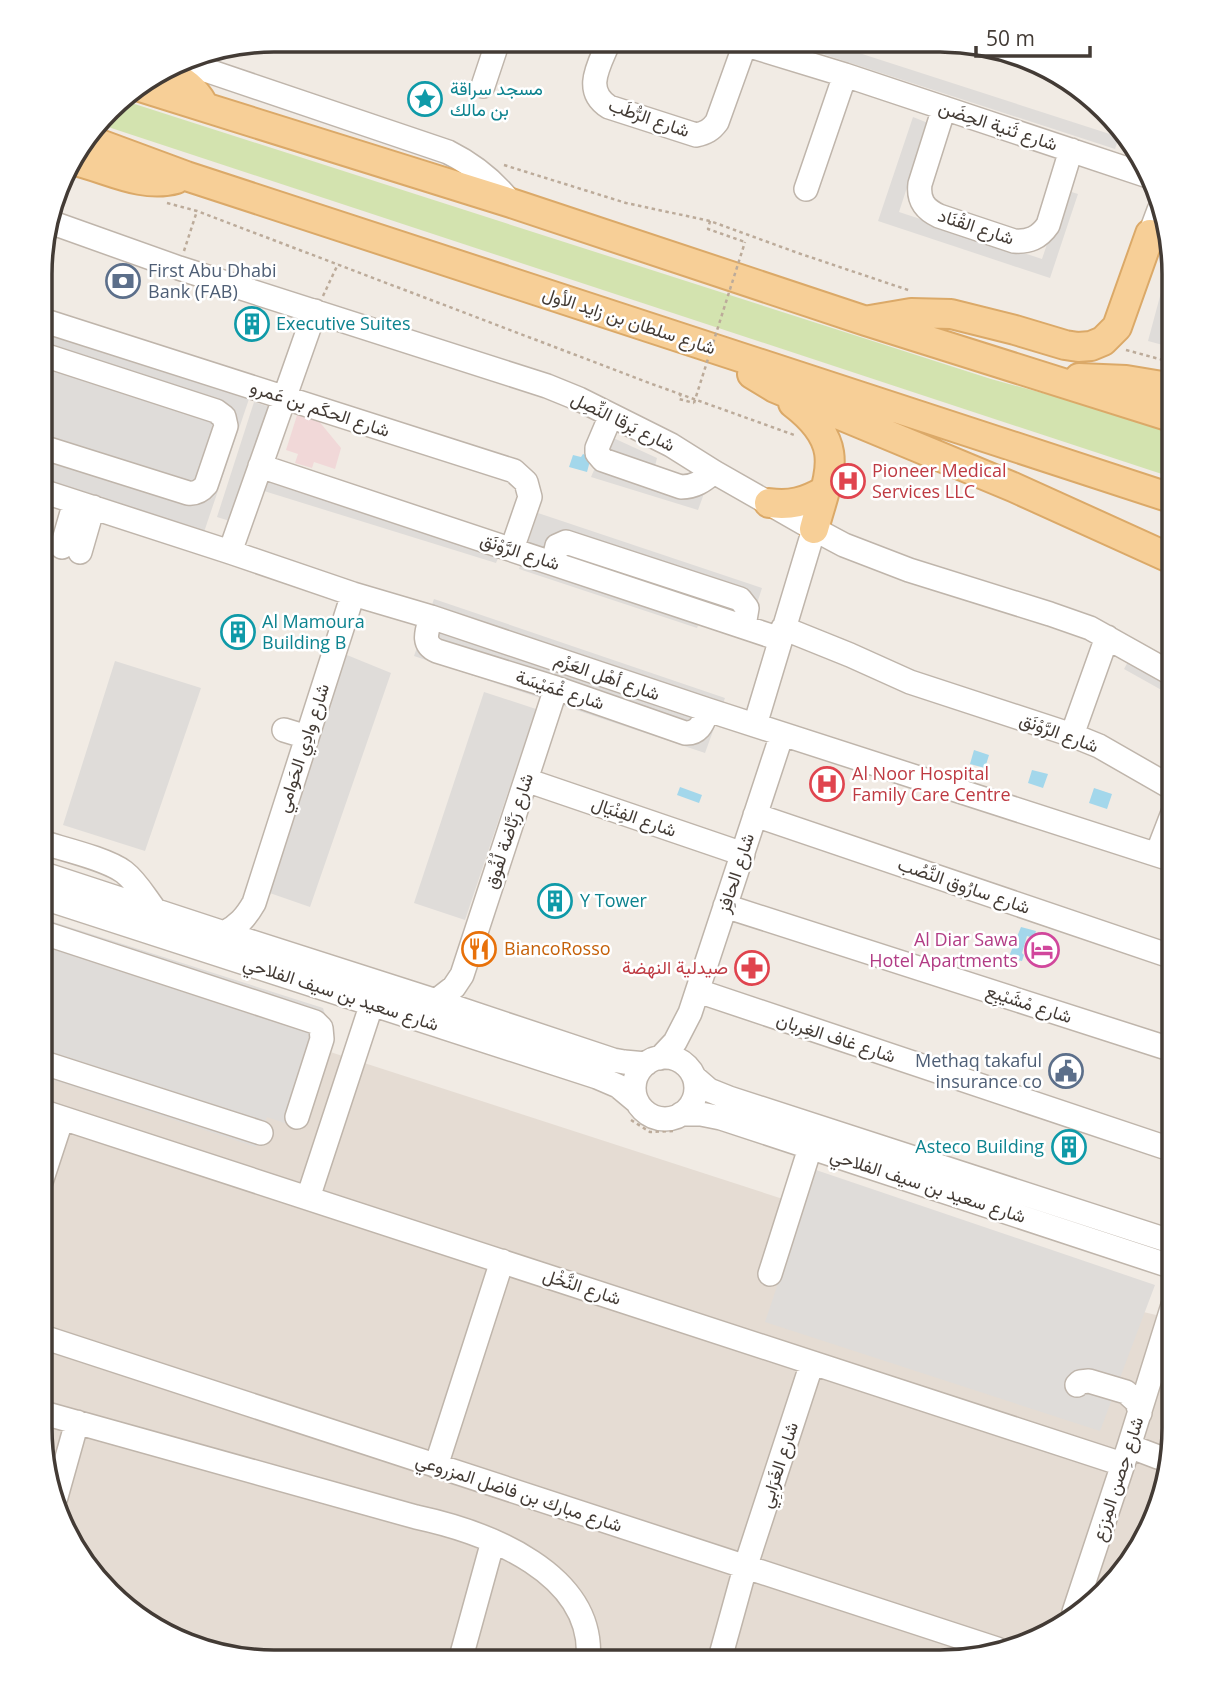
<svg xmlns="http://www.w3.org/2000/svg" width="1214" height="1703" font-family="'Open Sans',Vazirmatn,sans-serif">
  <rect width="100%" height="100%" fill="#f1ebe4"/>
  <!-- residential -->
  <path fill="#e5dcd3" d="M41 958 1097 1301 1173 1319V1444L1134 1559 1043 1639 940 1663 244 1661 132 1615 64 1532 40 1429Z"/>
  <!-- medical -->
  <path fill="#f1d8d8" d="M299 409 313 414 341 448 335 469 314 462 312 468 295 463 298 454 286 450Z"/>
  <!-- green -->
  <path fill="#d3e3af" d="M119 99 991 379 1174 429V478L99 124Z"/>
  <!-- parking -->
  <path fill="#dfdcd9" d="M786 42H825L1119 137 1115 149Z
    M913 117 928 123 899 212 1042 259 1065 190 1078 194 1050 278 878 221Z
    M1170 259 1174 274V348L1148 341Z
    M42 327 250 396 204 532 42 478Z
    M254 402 270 407 233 522 217 517Z
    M609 436 657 458 655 466 706 488 698 510 591 477Z
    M270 475 501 551 496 563 264 491Z
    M538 513 762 588 751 622 705 608 697 628 519 569Z
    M434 599 725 698 705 753 414 656Z
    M342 653 391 673 310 907 264 891Z
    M1130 658 1174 682V697L1124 669Z
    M115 661 201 688 145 851 63 825Z
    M484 692 536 709 465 920 414 903Z
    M41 918 323 1008 331 1033 299 1128 267 1117 256 1147 41 1076Z
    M816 1170 1155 1285 1100 1431 765 1322Z"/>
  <!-- water -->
  <path fill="#a3d7eb" d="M583 454 591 457 587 472 569 467 573 455 581 457Z
    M974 750 989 755 985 768 970 764Z
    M1032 770 1048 774 1043 788 1028 783Z
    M680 787 702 795 699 803 677 795Z
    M1094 788 1112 794 1107 809 1089 803Z
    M1021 927 1036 931 1034 938 1027 936 1022 953 1024 955 1022 961 1013 959 1010 954Z"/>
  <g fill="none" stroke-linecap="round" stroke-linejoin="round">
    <!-- minor casing -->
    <g stroke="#bfb5ab" stroke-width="26">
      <path id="minor" d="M609 41C600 64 582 90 609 107L696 135C706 133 711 130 717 122L745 44
        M737 42 845 75 1151 177
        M182 62 448 152C474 165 493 180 511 203
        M483 86 498 41
        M944 108 920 184C918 200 924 209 939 216L1014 241C1029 242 1039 238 1048 225L1071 150
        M806 189 845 75
        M1159 210 1150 234 1166 239
        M50 222 179 268 547 386 579 399 671 445 714 472 814 529 844 545 909 570 1050 614 1090 628 1174 675
        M42 320 514 471 526 482 530 497 512 549
        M611 415 597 448V453L603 460 681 487C695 487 703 481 714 472
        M42 447 188 493C196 494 201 491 206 485L226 426 224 417 216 411 50 357 42 356
        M260 466 780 639
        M42 491 230 552 353 594 431 617 708 710 1173 860
        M62 547 75 502
        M80 552 93 507
        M230 552 315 311
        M553 563 557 546 566 542 740 599 747 608 744 626
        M431 617C427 631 421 644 437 651L556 688 685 733C700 734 703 722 708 710
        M783 628 850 655 910 682 1072 735 1099 746 1174 789
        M755 725 814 529
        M284 730 307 737
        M1072 735 1107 637
        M526 780 743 854
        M755 815 1173 957
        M41 842C63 849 107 859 124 872 137 882 145 897 155 910
        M1157 854 1174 810
        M41 873 224 933 436 1001 613 1060 624 1062 646 1064
        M41 897 597 1077 618 1086 636 1101
        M725 906 1173 1050
        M41 932 315 1022 321 1028 322 1039 297 1117
        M224 933C238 926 246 917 254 903L353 594
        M698 991 1173 1150
        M436 1001 454 987 462 975 556 688
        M634 1088a31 31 0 1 1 62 0a31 31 0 1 1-62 0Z
        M660 1058 675 1042 690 1013 782 734
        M41 1062 261 1133
        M694 1077 709 1090 729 1098 1173 1242
        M41 1111 1122 1464
        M681 1114H701L721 1118 1173 1267
        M41 1182 62 1118
        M308 1198 372 1003
        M770 1274 810 1148
        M40 1336 997 1649
        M1077 1385 1080 1382 1089 1381 1126 1392 1137 1402 1140 1413
        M40 1412 416 1517C486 1532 597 1573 588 1662
        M1129 1446 1158 1457 1169 1458
        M436 1466 502 1261
        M56 1497 77 1422
        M1074 1612 1129 1446 1173 1305
        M460 1661 493 1541
        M719 1662 745 1568 812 1363"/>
    </g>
    <!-- major casing -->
    <g stroke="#dba968" stroke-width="32">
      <path id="major" d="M165 72C182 79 194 88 203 104
        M140 87 511 203 866 321 1174 418
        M86 139 186 176 1174 499
        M71 160C105 167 141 189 176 179
        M870 320 911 313 951 314 1015 330 1065 345 1078 347 1091 346 1103 341 1117 327 1150 234
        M752 374 775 388 1013 487 1174 560
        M1079 378 1126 380 1174 388
        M793 403C848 445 829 473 814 529
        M769 503C790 506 805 502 824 491"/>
    </g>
    <!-- path -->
    <path stroke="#bcab9a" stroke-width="2.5" stroke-dasharray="3.5 3.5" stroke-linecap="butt" d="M504 165 626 203 710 221 798 253 911 291
      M167 203 197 211 652 384 797 436
      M710 221 708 229 745 242
      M184 251 197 211
      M323 296 338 264
      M1126 350 1174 363
      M681 393 679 399 694 403
      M631 1120 650 1132 674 1131"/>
    <!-- minor -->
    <use href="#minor" stroke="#fff" stroke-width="23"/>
    <!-- major -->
    <use href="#major" stroke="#f7cf97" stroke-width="28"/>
    <!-- path-bridge -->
    <path stroke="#bcab9a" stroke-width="2.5" stroke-dasharray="3.5 3.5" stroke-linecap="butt" d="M694 403 745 242"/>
  </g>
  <!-- icons -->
  <defs>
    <g id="sight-ring" transform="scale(1.75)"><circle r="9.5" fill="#fff" stroke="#0f9aa8" stroke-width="1.5"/><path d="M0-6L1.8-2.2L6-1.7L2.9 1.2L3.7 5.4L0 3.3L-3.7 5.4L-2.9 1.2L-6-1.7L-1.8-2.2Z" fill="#0f9aa8"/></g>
    <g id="bank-ring" transform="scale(1.75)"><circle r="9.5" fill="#fff" stroke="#5c6f8a" stroke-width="1.5"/><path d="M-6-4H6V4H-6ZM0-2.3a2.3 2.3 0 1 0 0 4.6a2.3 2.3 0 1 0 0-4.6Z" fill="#5c6f8a"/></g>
    <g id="building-ring" transform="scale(1.75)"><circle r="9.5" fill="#fff" stroke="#0f9aa8" stroke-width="1.5"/><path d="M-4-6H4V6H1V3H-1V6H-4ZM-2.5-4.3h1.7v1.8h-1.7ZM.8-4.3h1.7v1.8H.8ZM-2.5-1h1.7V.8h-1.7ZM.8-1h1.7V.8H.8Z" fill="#0f9aa8"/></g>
    <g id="hospital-ring" transform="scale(1.75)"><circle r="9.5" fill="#fff" stroke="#e0444e" stroke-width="1.5"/><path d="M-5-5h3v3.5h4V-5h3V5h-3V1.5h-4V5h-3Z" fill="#e0444e"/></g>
    <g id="restaurant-ring" transform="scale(1.75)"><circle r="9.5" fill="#fff" stroke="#e8710a" stroke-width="1.5"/><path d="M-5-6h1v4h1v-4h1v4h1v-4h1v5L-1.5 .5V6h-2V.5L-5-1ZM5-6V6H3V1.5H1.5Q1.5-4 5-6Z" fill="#e8710a"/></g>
    <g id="hotel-ring" transform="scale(1.75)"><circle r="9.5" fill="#fff" stroke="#d1479c" stroke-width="1.5"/><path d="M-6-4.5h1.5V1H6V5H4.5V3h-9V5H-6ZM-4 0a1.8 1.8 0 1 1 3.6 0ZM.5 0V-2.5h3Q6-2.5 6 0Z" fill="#d1479c"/></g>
    <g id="pharmacy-ring" transform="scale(1.75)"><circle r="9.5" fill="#fff" stroke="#e0444e" stroke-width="1.5"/><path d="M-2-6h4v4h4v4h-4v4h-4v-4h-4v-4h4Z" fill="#e0444e"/></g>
    <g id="civic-ring" transform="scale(1.75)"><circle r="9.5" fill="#fff" stroke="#5c6f8a" stroke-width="1.5"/><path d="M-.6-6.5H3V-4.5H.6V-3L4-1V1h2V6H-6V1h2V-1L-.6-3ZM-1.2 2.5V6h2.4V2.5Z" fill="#5c6f8a"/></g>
  </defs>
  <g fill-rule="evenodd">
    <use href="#sight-ring" x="425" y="99"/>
    <use href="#bank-ring" x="123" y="281"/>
    <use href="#building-ring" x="252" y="324"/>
    <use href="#hospital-ring" x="848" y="481"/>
    <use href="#building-ring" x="238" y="632"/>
    <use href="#hospital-ring" x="827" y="784"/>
    <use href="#building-ring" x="555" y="901"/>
    <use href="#restaurant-ring" x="479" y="949"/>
    <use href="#hotel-ring" x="1042" y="950"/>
    <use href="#pharmacy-ring" x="752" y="968"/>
    <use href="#civic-ring" x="1066" y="1071"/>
    <use href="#building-ring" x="1069" y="1147"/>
  </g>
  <g text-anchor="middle" stroke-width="5" stroke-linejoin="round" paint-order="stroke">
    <!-- culture labels -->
    <g font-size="18" fill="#0d838f" stroke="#fff" text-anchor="start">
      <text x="450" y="95">مسجد سراقة<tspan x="450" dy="21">بن مالك</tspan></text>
      <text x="276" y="330">Executive Suites</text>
      <text x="262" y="628">Al Mamoura<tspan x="262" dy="21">Building B</tspan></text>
      <text x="580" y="907">Y Tower</text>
      <text x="1044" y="1153" text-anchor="end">Asteco Building</text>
    </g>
    <!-- street labels -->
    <g font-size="18" fill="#433b35" stroke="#fff">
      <text transform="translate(649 118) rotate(19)" y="6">شارع الرُّطَب</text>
      <text transform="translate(998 126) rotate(18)" y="6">شارع ثَنية الحِضَن</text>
      <text transform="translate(976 227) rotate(18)" y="6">شارع القْنَاد</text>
      <text transform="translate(629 321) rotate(18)" y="6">شارع سلطان بن زايد الأول</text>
      <text transform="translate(320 409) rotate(18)" y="6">شارع الحكَم بن عَمرو</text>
      <text transform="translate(623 422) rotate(26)" y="6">شارع بَرقا النِّصِل</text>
      <text transform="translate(520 552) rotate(18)" y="6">شارع الرَّوْنَق</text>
      <text transform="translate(607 677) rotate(19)" y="6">شارع أهْل العَزْم</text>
      <text transform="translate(560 690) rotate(18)" y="6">شارع غْمَيْسَة</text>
      <text transform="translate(1059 733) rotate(20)" y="6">شارع الرَّوْنَق</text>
      <text transform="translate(303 748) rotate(-72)" y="6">شارع وادِي الحَوامي</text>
      <text transform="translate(634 817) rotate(19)" y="6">شارع الفِنْيَال</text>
      <text transform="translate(509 831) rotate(-72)" y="6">شارع رَبَّاضة لُفُوق</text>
      <text transform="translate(736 873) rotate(-72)" y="6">شارع الحافِز</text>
      <text transform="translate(964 886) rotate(19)" y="6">شارع سارُوق النَّصُب</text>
      <text transform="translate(341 994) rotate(18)" y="6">شارع سعيد بن سيف الفلاحي</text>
      <text transform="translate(1029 1004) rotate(18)" y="6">شارع مْشَيْبِع</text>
      <text transform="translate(836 1038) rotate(18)" y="6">شارع غاف الغِربان</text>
      <text transform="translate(928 1186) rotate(18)" y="6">شارع سعيد بن سيف الفلاحي</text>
      <text transform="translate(582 1287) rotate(18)" y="6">شارع النَّخْل</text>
      <text transform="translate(779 1465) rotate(-72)" y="6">شارع الغَرَابِي</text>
      <text transform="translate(1118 1479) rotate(-72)" y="6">شارع حِصن المِزرَع</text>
      <text transform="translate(519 1493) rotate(18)" y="6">شارع مبارك بن فاضل المزروعي</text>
    </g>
    <!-- service labels -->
    <g font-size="18" fill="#4e5e75" stroke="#fff" text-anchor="start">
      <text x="148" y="277">First Abu Dhabi<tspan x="148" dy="21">Bank (FAB)</tspan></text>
      <text x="1042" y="1067" text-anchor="end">Methaq takaful<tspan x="1042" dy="21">insurance co</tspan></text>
    </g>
    <!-- health labels -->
    <g font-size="18" fill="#be3a42" stroke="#fff" text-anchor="start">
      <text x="872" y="477">Pioneer Medical<tspan x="872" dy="21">Services LLC</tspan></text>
      <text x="852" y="780">Al Noor Hospital<tspan x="852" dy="21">Family Care Centre</tspan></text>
      <text x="728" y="974" text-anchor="end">صيدلية النهضة</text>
    </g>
    <!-- hotel labels -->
    <g font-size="18" fill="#b23c85" stroke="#fff" text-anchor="end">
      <text x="1018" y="946">Al Diar Sawa<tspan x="1018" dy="21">Hotel Apartments</tspan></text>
    </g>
    <!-- food labels -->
    <g font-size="18" fill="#c56008" stroke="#fff" text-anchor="start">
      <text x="504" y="955">BiancoRosso</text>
    </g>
  </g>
  <!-- crop -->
  <path d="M0 0H1214V1703H0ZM274 52H940A222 222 0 0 1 1162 274V1428A222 222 0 0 1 940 1650H274A222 222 0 0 1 52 1428V274A222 222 0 0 1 274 52Z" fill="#fff" fill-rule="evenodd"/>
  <path fill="none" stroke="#433b35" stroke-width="3.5" d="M274 52H940A222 222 0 0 1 1162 274V1428A222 222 0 0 1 940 1650H274A222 222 0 0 1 52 1428V274A222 222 0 0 1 274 52Z"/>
  <!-- scale -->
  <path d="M976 46v10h114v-10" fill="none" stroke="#433b35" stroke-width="3.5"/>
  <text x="986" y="46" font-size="21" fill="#433b35" stroke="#ffffff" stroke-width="5" paint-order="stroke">50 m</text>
</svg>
